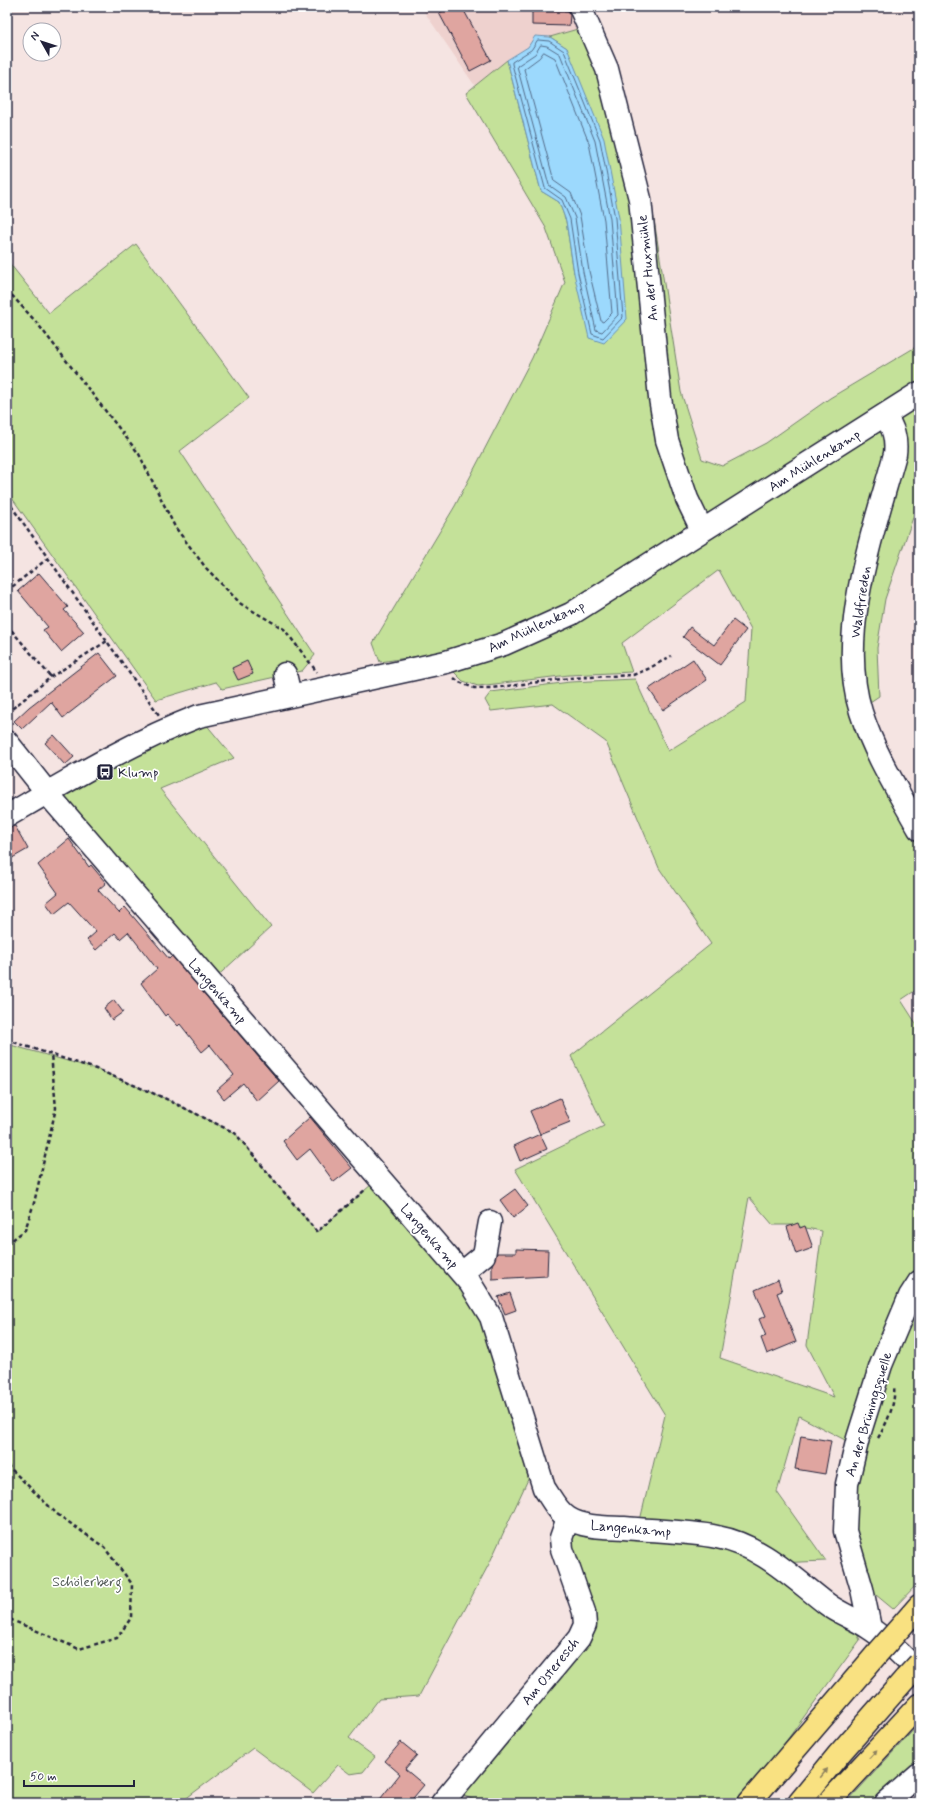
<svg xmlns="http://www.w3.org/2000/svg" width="926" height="1810" font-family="Mynerve,sans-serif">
  <rect width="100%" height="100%" fill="#f5e4e2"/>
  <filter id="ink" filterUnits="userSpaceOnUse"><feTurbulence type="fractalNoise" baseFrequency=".025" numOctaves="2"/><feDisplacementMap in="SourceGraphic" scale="8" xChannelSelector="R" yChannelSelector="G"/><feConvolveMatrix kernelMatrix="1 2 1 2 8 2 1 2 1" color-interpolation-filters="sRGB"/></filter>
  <g filter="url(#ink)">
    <!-- built -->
    <path fill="#eed1ce" d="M421 7H580L588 26 550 37 535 36 528 47 507 60 475 86Z"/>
    <!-- green -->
    <path fill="#c4e199" stroke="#73826a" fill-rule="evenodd" d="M588 26 650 194 681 392 702 459 722 466 766 443 830 398 919 345V500L885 599 877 648 879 696 867 704V751L919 847V988L901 1000 919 1028V1582L893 1609 870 1590 862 1589 847 1484 845 1440 799 1416 777 1492 826 1561 775 1563 849 1617 860 1640 741 1803H482L452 1791 579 1638 562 1549 544 1488 559 1510 638 1529 665 1415 515 1169 604 1126 571 1056 711 944 659 868 606 742 553 704 491 711 485 700 491 692 570 682 635 679 668 751 746 702 751 629 719 570 622 643 632 672 569 675 478 686 463 681 454 672 452 668 505 653 777 471 566 604 495 636 445 652 380 662 373 643 455 506 532 358 565 282 546 228 466 93 507 60 541 191 559 202 566 221 574 273 567 48 550 37ZM749 1197 773 1225H790L822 1231 807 1345 834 1397 720 1358Z
      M136 244 249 398 180 451 315 655 302 671 222 689 216 682 156 700 7 491V260L49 313Z
      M205 723 234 758 160 789 271 927 211 982 53 800 173 736Z
      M7 1044 96 1069 164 1098 235 1133 317 1232 380 1177 470 1283 536 1462 489 1564 419 1696 379 1699 349 1738 375 1757 363 1772 350 1774 338 1765 313 1793 253 1748 180 1803H7Z
      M919 1724V1768L884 1803H846Z"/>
    <!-- water -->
    <path fill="#9cd9fd" stroke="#6b90af" d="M535 36 550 37 567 48 604 139 619 218 627 319 604 343 589 338 574 273 566 221 559 202 541 191 507 60 528 47Z"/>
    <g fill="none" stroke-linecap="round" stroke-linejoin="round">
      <!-- shore -->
      <path stroke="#536b89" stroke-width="1" d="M538 40 549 41 564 51 600 140 615 218 623 317 603 338 592 334 578 273 570 219 562 200 545 188 512 64V62L531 50Z
        M541 45 547 46 560 54 595 141 610 219 618 315 602 332 596 330 583 272 575 218 566 197 549 185 517 66 535 54Z
        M544 52 555 58 589 143 604 220 612 313 603 322 601 321 589 271 580 216 571 193 554 181 524 69 539 58Z"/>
    </g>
    <!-- building -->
    <path fill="#dfa5a0" stroke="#22223b" d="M450 7H462L491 60 470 71 439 13Z
      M532 9 568 11 570 15 569 26 532 25Z
      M39 573 68 607 64 610 84 632 61 652 43 630 48 627 18 591Z
      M733 620 746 630 720 665 683 637 690 627 714 645Z
      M99 653 117 676 63 718 51 702 22 729 14 721 29 707Z
      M693 659 707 680 663 710 649 689Z
      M247 661 253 674 238 680 232 668Z
      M54 735 74 757 65 765 45 743Z
      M15 826 28 849 7 861V828Z
      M69 839 89 867 91 865 106 883 98 890 119 913 125 907 169 959 172 956 279 1081 257 1101 243 1083 224 1099 217 1090 234 1075 210 1045 202 1052 180 1024 178 1026 167 1014 165 1016 141 983 157 969 128 932 120 939 115 933 96 950 87 940 96 932 69 902 54 914 46 903 58 893 38 865Z
      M114 1000 123 1012 112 1020 104 1008Z
      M560 1098 570 1122 540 1134 530 1111Z
      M310 1117 352 1168 334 1182 310 1149 297 1160 283 1141Z
      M540 1134 547 1149 520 1161 514 1146Z
      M515 1189 528 1206 513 1218 500 1200Z
      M798 1223 800 1228 805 1226 813 1248 796 1254 787 1227Z
      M516 1249 548 1250 547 1276 492 1279V1265L497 1253H516Z
      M778 1280 782 1291 777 1293 796 1342 767 1354 761 1338 766 1336 759 1319 766 1316 755 1290Z
      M510 1293 516 1310 505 1314 498 1297Z
      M801 1436 831 1441 825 1474 795 1469Z
      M401 1742 417 1755 405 1769 424 1785 409 1803H377L400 1774 385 1761Z"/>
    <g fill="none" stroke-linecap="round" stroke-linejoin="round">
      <!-- minor casing -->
      <g stroke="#22223b" stroke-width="25">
        <path id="minor" d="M580 7 607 69 640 199 660 398 667 440 687 499 702 530
          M885 415C893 428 897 438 895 454 874 531 836 633 861 712 874 753 898 791 919 829
          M285 674 290 695
          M7 742 53 800 470 1283 491 1317 544 1488C551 1498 557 1511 568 1518 584 1528 606 1527 624 1528 655 1531 687 1531 717 1537 761 1545 793 1578 827 1604 840 1614 856 1619 869 1628 886 1638 904 1658 919 1672
          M7 816C69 780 132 742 199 716L446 662 504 644 571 614 919 393
          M462 1273 484 1255 490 1222
          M870 1628 862 1589 845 1531 847 1484 858 1438 881 1365 910 1296 919 1282
          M442 1803 579 1638 585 1625 584 1612 562 1549 561 1538 568 1518
          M886 1803 919 1774"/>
      </g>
      <!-- highway casing -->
      <g stroke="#22223b" stroke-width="25">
        <path id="highway" d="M906 1621 919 1606
          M749 1803 876 1655
          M799 1803 839 1754 905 1679
          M828 1803 919 1705"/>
      </g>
      <!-- path -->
      <path stroke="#22223b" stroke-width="2.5" stroke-dasharray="4 3" stroke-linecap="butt" d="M7 290 37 323 139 454 175 527 206 568 241 604 284 629 317 672
        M7 500 159 715
        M7 591 48 558
        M7 625 51 677
        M454 678 459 682 474 688H492L570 678 633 675 648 669 671 656
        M7 713 51 677 107 641
        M7 1040 96 1069 164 1098 235 1133 317 1232 366 1189
        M7 1244 25 1230 34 1203 56 1108 51 1054
        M878 1438C887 1423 896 1404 894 1386
        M7 1465 57 1514 104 1547 132 1584 131 1618 117 1638 79 1649 7 1618"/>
      <!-- minor -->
      <use href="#minor" stroke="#fff" stroke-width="22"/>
      <!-- highway -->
      <use href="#highway" stroke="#f9e181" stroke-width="22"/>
      <!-- highway-bridge casing -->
      <g stroke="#22223b" stroke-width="25" stroke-linecap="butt">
        <path id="highway-bridge" d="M876 1655 906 1621
          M905 1679 919 1664"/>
      </g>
      <!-- highway-bridge -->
      <use href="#highway-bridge" stroke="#f9e181" stroke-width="22"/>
    </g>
    <!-- one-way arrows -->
    <defs><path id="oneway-solid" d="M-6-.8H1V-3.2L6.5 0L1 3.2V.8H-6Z"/></defs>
    <g fill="#8e825e">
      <use href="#oneway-solid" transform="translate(873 1754) rotate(-47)"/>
      <use href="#oneway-solid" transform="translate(824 1773) rotate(-51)"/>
    </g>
  </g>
  <!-- icons -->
  <defs>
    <g id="bus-square" transform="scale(0.9)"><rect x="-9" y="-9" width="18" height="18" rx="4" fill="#22223b" stroke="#fff"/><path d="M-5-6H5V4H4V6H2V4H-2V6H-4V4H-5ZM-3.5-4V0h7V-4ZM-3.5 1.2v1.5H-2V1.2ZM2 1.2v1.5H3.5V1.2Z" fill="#fff"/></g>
  </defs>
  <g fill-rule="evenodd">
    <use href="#bus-square" x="105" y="772"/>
  </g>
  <g text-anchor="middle" stroke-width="3.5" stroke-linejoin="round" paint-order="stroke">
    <!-- street labels -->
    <g font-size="14" fill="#22223b" stroke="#fff">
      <text transform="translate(647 268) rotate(-96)" y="5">An der Huxmühle</text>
      <text transform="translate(814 460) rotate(-32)" y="5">Am Mühlenkamp</text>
      <text transform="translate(860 602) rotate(-81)" y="5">Waldfrieden</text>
      <text transform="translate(536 626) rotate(-25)" y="5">Am Mühlenkamp</text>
      <text transform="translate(218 991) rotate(49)" y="5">Langenkamp</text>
      <text transform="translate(430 1236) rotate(49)" y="5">Langenkamp</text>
      <text transform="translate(868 1414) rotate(-73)" y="5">An der Brüningsquelle</text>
      <text transform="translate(631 1528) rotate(5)" y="5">Langenkamp</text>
      <text transform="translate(550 1671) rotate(-51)" y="5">Am Osteresch</text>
    </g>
    <!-- poi labels -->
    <g font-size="14" fill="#22223b" stroke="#fff" text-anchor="start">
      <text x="118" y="777">Klump</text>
    </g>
    <!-- park labels -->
    <g font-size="14" fill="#535b57" stroke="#fff">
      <text x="87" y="1586">Schölerberg</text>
    </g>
  </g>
  <!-- margin -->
  <rect width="926" height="1810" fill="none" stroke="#fff" stroke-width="24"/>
  <rect x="12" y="12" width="902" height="1786" fill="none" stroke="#22223b" stroke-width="1.5" filter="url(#ink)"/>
  <!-- north arrow -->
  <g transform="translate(42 42) rotate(309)"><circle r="19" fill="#ffffff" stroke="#a7a7b1"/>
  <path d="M0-3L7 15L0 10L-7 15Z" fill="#22223b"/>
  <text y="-6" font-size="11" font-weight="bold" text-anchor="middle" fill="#22223b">N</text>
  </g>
  <!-- scale -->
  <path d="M24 1780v6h110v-6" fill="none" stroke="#22223b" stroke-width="2"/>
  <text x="30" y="1780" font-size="12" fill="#22223b" stroke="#ffffff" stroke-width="3" paint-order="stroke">50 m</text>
</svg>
